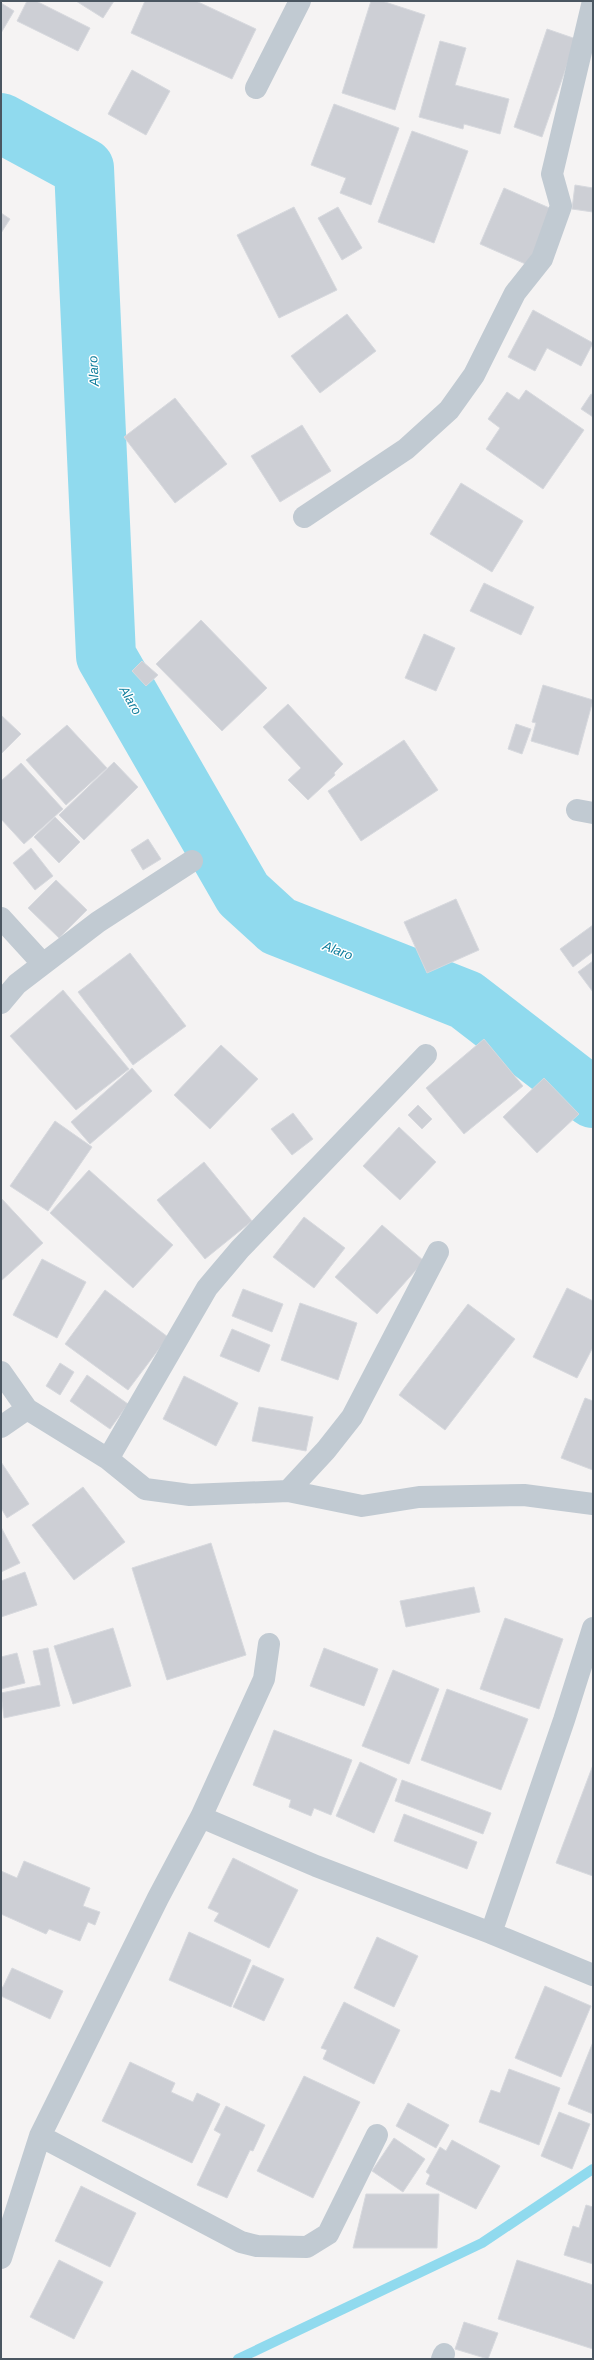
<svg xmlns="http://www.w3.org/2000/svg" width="594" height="2360" font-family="Helvetica,sans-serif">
  <rect width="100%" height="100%" fill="#f5f3f3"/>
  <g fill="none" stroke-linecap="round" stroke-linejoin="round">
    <!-- stream -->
    <path stroke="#90daee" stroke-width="10" d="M238 2359 482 2243 593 2169"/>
    <!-- river -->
    <path stroke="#90daee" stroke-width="60" d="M1 123 84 168 106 656 243 894 278 926 466 1000 593 1098"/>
  </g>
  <!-- building -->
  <path fill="#cdcfd5" stroke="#d7d9de" d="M27 1H36L90 28 78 51 17 21Z
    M76 1H114L103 18Z
    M145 1H196L256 29 232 79 131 33Z
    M371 1H382L425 15 395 110 342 93Z
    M1 3 14 11 1 33Z
    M547 29 576 39 542 137 514 127Z
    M440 41 466 48 455 85 509 99 500 134 464 124 463 129 419 117Z
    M132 70 170 91 146 135 108 114Z
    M334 104 399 128 371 205 340 193 346 178 311 165Z
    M412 131 468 151 434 243 378 222Z
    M575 185 593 188V212L572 209Z
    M504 188 554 210 530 266 480 244Z
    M294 207 337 290 279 318 237 235Z
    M338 207 362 248 342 260 318 218Z
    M1 213 10 219 1 233Z
    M533 310 593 343 581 366 547 348 535 371 508 357Z
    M347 314 376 351 320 393 291 356Z
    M526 390 584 430 543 489 486 449 500 428 488 419 507 392 519 400Z
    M591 394 593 395V417L581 409Z
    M175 398 227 464 175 503 124 437Z
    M302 425 331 471 280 502 251 456Z
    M461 483 523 521 492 572 430 534Z
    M484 583 534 607 521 635 470 611Z
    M201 620 267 688 222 731 156 664Z
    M424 634 455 648 436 691 405 678Z
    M142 661 158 675 146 686 132 671Z
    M543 685 593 700 578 755 531 741 536 723 532 722Z
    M288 704 343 764 334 773 335 775 308 800 288 780 301 768 263 727Z
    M1 715 21 734 1 754Z
    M516 724 531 729 522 754 508 749Z
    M67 725 107 768 66 805 26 760Z
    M404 740 438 790 361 841 328 791Z
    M114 762 138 787 84 840 59 815Z
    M21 763 63 809 24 844 1 819V781Z
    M55 817 80 842 59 863 34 837Z
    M148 839 161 859 143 870 131 850Z
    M31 848 53 876 35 890 13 863Z
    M56 880 87 910 59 938 28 908Z
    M456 899 479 950 427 973 404 922Z
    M593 925V952L573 967 560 949Z
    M130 953 186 1026 133 1065 78 992Z
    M593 961V992L578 972Z
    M63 990 129 1069 76 1110 10 1036Z
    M484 1039 523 1086 464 1134 426 1088Z
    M221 1045 258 1079 210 1129 174 1095Z
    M132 1068 152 1091 90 1144 71 1122Z
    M544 1078 579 1114 537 1153 503 1117Z
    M418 1105 432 1119 422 1129 408 1115Z
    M293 1113 313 1139 292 1155 271 1129Z
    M55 1121 92 1147 48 1211 10 1186Z
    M399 1127 436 1162 400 1200 363 1166Z
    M204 1162 252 1221 205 1259 157 1200Z
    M89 1170 173 1245 133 1288 50 1213Z
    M1 1198 43 1243 1 1281Z
    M304 1217 345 1248 314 1288 273 1257Z
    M382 1225 424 1261 377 1314 335 1277Z
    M42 1259 86 1282 57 1338 13 1315Z
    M567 1288 593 1301V1347L577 1378 533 1357Z
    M243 1289 283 1304 272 1332 232 1316Z
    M105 1290 168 1337 128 1390 65 1344Z
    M300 1303 357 1323 338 1380 281 1360Z
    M468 1304 515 1339 445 1430 399 1395Z
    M232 1329 270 1345 259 1372 220 1356Z
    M60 1363 74 1372 60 1395 46 1386Z
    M87 1375 128 1404 110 1429 70 1401Z
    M184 1376 238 1403 216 1446 163 1419Z
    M585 1398 593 1401V1470L561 1458Z
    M259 1407 313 1417 306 1451 252 1441Z
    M1 1462 29 1504 7 1518 1 1508Z
    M83 1487 125 1542 74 1580 32 1525Z
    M1 1527 20 1563 1 1572Z
    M211 1543 246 1655 167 1680 132 1568Z
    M25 1572 37 1605 1 1617V1581Z
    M474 1587 480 1612 406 1627 400 1601Z
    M505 1618 563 1639 539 1709 480 1689Z
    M113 1628 131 1686 73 1704 54 1646Z
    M48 1648 60 1706 4 1718 1 1693 41 1685 33 1651Z
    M324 1648 378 1669 364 1706 310 1686Z
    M17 1653 25 1683 1 1689V1657Z
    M393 1670 439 1689 409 1764 362 1746Z
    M447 1689 528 1719 501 1790 421 1760Z
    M274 1730 352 1760 331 1815 314 1808 311 1816 289 1807 291 1800 253 1785Z
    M360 1762 397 1779 374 1833 336 1816Z
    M593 1765V1876L556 1863Z
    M402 1780 491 1813 483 1834 395 1801Z
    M404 1814 477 1842 467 1869 394 1841Z
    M233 1858 298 1890 269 1948 214 1921 219 1913 208 1908Z
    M24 1861 90 1888 83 1906 100 1912 95 1925 88 1922 80 1941 49 1929 46 1934 1 1914V1871L17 1878Z
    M189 1932 251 1960 231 2007 169 1980Z
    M377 1937 418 1956 394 2007 354 1988Z
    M253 1965 284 1979 264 2021 233 2007Z
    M12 1968 63 1991 50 2019 1 1996V1987H3Z
    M545 1986 591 2006 561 2077 515 2058Z
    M344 2002 400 2030 374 2084 323 2059 327 2050 321 2048Z
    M593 2042V2114L568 2104Z
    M130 2062 175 2083 171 2092 193 2102 197 2093 220 2104 192 2163 102 2121Z
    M509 2069 560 2088 539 2145 479 2122 491 2090 500 2093Z
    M304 2076 360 2102 313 2198 257 2171Z
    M408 2103 449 2125 436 2148 396 2126Z
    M226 2106 265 2125 253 2151 250 2150 227 2198 197 2185 221 2134 214 2130Z
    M559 2112 590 2124 572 2169 541 2156Z
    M394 2138 425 2159 403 2192 372 2171Z
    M452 2140 500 2166 476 2209 426 2184 430 2175 426 2172 440 2147 446 2151Z
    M81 2186 136 2213 110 2267 55 2241Z
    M366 2194H439L437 2248H353Z
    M586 2205 593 2207V2264L564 2255 573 2226 579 2228Z
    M59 2260 103 2282 74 2339 30 2317Z
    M517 2260 593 2285V2349L498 2319Z
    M464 2322 498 2333 488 2359 455 2349Z"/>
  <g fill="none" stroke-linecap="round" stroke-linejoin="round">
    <!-- street -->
    <path stroke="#c1cad2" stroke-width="22" d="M256 88 300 1
      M304 517 406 449 449 410 474 375 515 293 542 259 561 206 552 174 593 1
      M577 810 593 813
      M1 918 43 964
      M1 1003 17 984 98 922 192 861
      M1 1372 27 1409 108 1459 145 1489 190 1495 288 1491 326 1450 352 1417 438 1252
      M1 1427 27 1409
      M108 1459 207 1288 240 1249 426 1055
      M288 1491 362 1506 419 1497 524 1495 593 1504
      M201 1817 316 1866 491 1933 593 1975
      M491 1933 564 1720 593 1628
      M40 2136 241 2242 257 2246 307 2247 328 2234 377 2135
      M1 2258 40 2136 158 1898 201 1817 264 1679 269 1644
      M442 2359 444 2354"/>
  </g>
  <g text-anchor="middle" stroke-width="3" stroke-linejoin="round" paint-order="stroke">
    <!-- water labels -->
    <g font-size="13" font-style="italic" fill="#0c7c9b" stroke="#fff">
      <text transform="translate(93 371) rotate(-93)" y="5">Alaro</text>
      <text transform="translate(131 700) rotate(60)" y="5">Alaro</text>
      <text transform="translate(338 950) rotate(21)" y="5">Alaro</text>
    </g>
  </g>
  <!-- border -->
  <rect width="594" height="2360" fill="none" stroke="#4a5661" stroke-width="4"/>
</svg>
